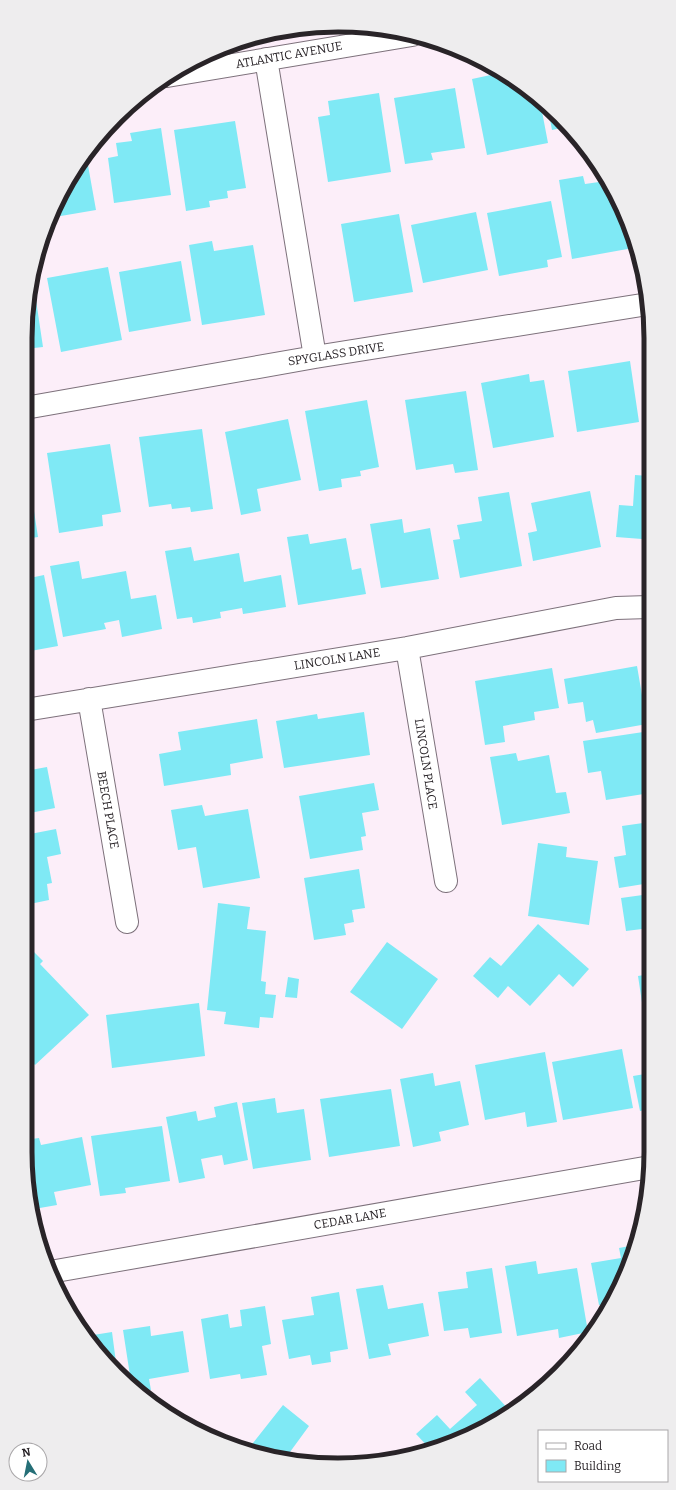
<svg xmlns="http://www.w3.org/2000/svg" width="676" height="1490" font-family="Bitter,serif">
  <rect width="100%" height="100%" fill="#fceef9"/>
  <!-- building -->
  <path fill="#7fe9f5" d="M500 73 528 90 540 101 548 143 487 155 472 79Z
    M455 88 465 148 431 153 433 160 405 164 394 98Z
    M379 93 391 172 328 182 318 117 330 115 328 101Z
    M548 109 566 127 552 130Z
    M235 121 246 188 227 191 228 198 209 201 210 207 186 211 174 130Z
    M161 128 171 195 114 203 108 158 118 156 116 143 132 141 130 133Z
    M86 154 96 210 49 218 78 164Z
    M583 176 585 184 606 181 627 218 633 248 572 259 559 180Z
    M551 201 562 257 547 260 548 267 499 276 487 213Z
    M476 212 488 270 423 283 411 225Z
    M399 214 413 292 354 302 341 224Z
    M212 241 214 251 253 245 265 315 202 325 189 245Z
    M181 261 191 321 129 332 119 272Z
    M108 267 122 340 61 352 47 278Z
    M31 280H33L43 347 25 349Z
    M630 361 639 422 577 432 568 371Z
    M529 374 530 382 544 380 554 437 493 448 481 383Z
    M466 391 478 470 455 473 453 464 416 470 405 400Z
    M367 400 379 467 360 471 361 476 341 479 342 487 319 491 305 411Z
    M288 419 301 480 257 489 261 511 241 515 225 432Z
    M202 429 213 509 191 512 190 507 172 509 171 504 149 507 139 437Z
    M110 444 121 512 102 515 103 526 59 533 47 453Z
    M25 459H26L38 537 25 539Z
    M635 475 649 476V526L643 525 642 539 616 537 619 505 633 506Z
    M590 491 601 547 533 561 528 533 537 531 531 503Z
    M509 492 522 566 460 578 453 540 460 539 457 525 482 521 478 497Z
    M402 519 404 533 430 528 439 579 381 588 370 524Z
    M308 534 310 544 346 538 352 570 361 568 366 594 298 605 287 537Z
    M191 547 194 561 239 553 244 582 281 575 286 607 243 614 242 608 220 612 221 618 193 623 192 617 177 619 165 551Z
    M79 561 82 579 126 571 131 599 156 595 162 629 122 637 119 620 104 623 106 629 63 637 50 566Z
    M44 575 58 646 25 652V579Z
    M637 666 647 724 596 733 593 720 586 722 583 702 568 704 564 679Z
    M552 668 559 708 534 712 535 720 503 726 505 742 485 745 475 681Z
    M364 712 370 755 284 768 276 721 317 714 318 719Z
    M257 719 263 758 230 764 231 775 164 786 159 754 181 750 178 732Z
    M650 731V793L606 800 601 771 588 773 583 741Z
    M516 753 518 761 549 755 556 793 566 792 570 813 502 825 490 757Z
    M47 767 55 808 25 814V771Z
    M374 783 379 810 362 813 366 836 361 837 363 850 310 859 299 796Z
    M202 805 205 816 248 809 260 878 203 888 196 847 178 850 171 810Z
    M650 822V883L619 888 614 857 626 855 622 826Z
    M56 829 61 854 47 857 52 883 47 884 49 900 25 905V835Z
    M538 843 567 847 566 857 598 861 589 925 528 916Z
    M359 869 365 908 352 910 354 922 344 924 346 935 314 940 304 878Z
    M650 894V928L626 931 621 898Z
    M218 903 250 907 247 929 266 931 261 981 266 982 265 994 276 995 273 1018 260 1017 259 1028 224 1024 226 1012 207 1010Z
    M538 924 589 969 573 987 559 974 530 1006 508 986 498 998 473 976 490 957 501 966Z
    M387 942 438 979 402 1029 350 992Z
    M25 943 43 961 40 964 89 1015 35 1065 25 1054Z
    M650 974 651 1008 643 1009 638 976Z
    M288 977 299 979 297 998 285 997Z
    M199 1003 205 1056 112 1068 106 1015Z
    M622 1049 633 1108 563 1120 552 1062Z
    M545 1052 557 1122 527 1127 525 1112 485 1120 475 1065Z
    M433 1073 435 1086 460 1081 469 1125 439 1132 441 1141 413 1147 400 1079Z
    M651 1073V1109L640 1111 633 1076Z
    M391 1089 400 1146 329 1157 320 1099Z
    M275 1098 277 1113 304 1109 311 1160 253 1169 242 1103Z
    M237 1102 248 1160 224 1165 222 1155 201 1159 205 1178 179 1183 166 1117 196 1111 198 1121 216 1117 214 1107Z
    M162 1126 170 1181 125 1188 126 1193 100 1196 91 1136Z
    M82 1137 91 1185 54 1192 57 1205 34 1209 25 1152V1140L39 1138 41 1145Z
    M635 1245 627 1272 607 1304 599 1305 591 1263 621 1258 619 1248Z
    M536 1261 538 1274 577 1268 588 1332 559 1338 558 1329 517 1336 505 1266Z
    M492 1268 502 1333 470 1338 468 1328 444 1331 438 1292 468 1288 466 1272Z
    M383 1285 388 1309 423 1303 429 1336 388 1344 391 1355 369 1359 356 1289Z
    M339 1292 348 1349 330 1352 331 1362 312 1365 310 1355 289 1359 282 1320 314 1315 311 1297Z
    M265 1306 271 1344 262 1346 267 1375 241 1379 240 1374 210 1379 201 1319 228 1314 230 1328 242 1326 240 1310Z
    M150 1326 151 1336 183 1331 189 1372 149 1379 151 1390 143 1391 131 1382 123 1330Z
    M112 1332 117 1370 103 1358 87 1336Z
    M480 1378 510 1411 494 1423 438 1448 431 1450 416 1434 437 1415 450 1429 477 1405 465 1392Z
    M283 1405 309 1426 290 1452 300 1460 277 1459 249 1448Z"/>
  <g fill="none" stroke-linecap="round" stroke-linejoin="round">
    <!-- minor casing -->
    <g stroke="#7d717b" stroke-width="24">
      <path id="minor" d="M266 59 315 357
        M167 76 412 35
        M25 408 315 357 648 304
        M407 648 446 881
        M89 699 127 922
        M25 710 407 648 616 608 649 607
        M50 1272 650 1167"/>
    </g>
    <!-- minor -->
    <use href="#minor" stroke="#fff" stroke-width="22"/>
  </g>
  <g text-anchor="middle" stroke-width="3" stroke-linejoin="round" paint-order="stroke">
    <!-- street labels -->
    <g font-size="12" fill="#292428" stroke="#fff">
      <text transform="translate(289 55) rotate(-10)" y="4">ATLANTIC AVENUE</text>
      <text transform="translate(336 354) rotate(-9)" y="4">SPYGLASS DRIVE</text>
      <text transform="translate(337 659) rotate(-9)" y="4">LINCOLN LANE</text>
      <text transform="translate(426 764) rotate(81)" y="4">LINCOLN PLACE</text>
      <text transform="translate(108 810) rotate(80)" y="4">BEECH PLACE</text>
      <text transform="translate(350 1219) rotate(-10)" y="4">CEDAR LANE</text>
    </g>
  </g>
  <!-- crop -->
  <path d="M0 0H676V1490H0ZM338 32H338A306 306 0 0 1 644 338V1152A306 306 0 0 1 338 1458H338A306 306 0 0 1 32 1152V338A306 306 0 0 1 338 32Z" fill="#eeedee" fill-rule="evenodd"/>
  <path fill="none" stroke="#292428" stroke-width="5" d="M338 32H338A306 306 0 0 1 644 338V1152A306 306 0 0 1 338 1458H338A306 306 0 0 1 32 1152V338A306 306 0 0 1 338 32Z"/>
  <!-- legend -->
  <rect x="538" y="1430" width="130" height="52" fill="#ffffff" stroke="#a9a7a9"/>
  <rect x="546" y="1443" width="20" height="6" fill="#ffffff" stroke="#a9a7a9"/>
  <text x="574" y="1450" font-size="12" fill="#292428">Road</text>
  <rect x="546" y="1460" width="20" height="12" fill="#7fe9f5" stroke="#a9a7a9"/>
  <text x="574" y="1470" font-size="12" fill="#292428">Building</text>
  <!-- north arrow -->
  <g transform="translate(28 1462) rotate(350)"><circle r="19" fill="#ffffff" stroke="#a9a7a9"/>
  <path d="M0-3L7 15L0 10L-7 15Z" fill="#256f77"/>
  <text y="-6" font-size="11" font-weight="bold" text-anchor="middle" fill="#292428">N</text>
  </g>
</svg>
